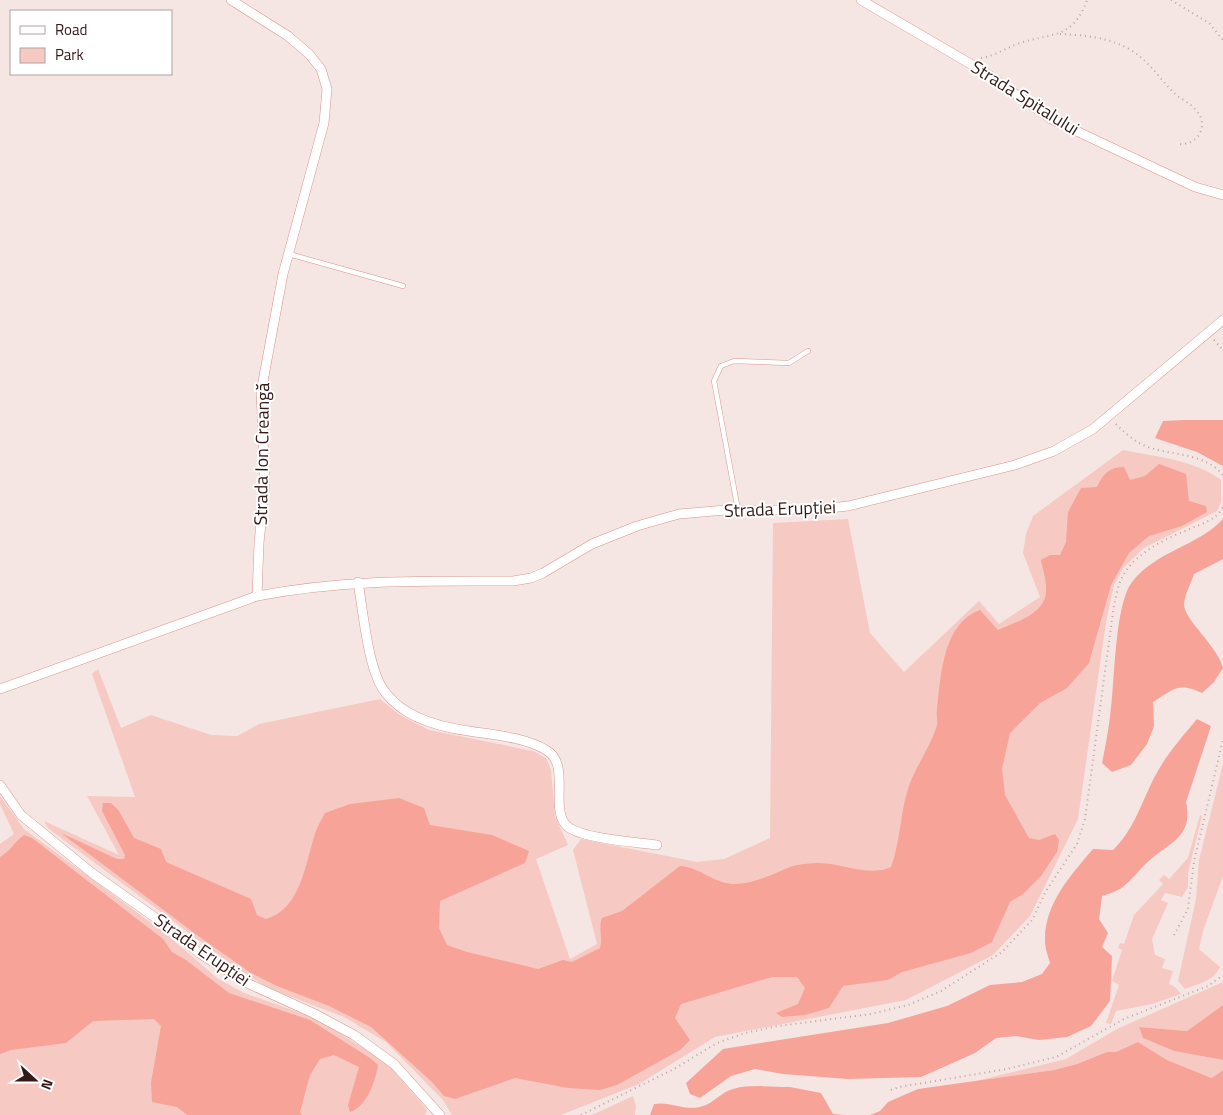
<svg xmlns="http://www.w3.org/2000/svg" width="1223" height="1115" font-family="'Titillium Web',sans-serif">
  <rect width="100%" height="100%" fill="#f5e6e4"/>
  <!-- green -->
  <path fill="#f6c9c3" d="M1123 450C1156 457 1193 459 1221 480V502L1217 511 1144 548 1123 568 1114 585 1106 622 1078 819 1030 916 993 955 906 1000 715 1037 639 1084 561 1115H452L443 1100 386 1042 344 1017 268 988 235 967 49 829 44 821 119 855 87 796 135 797 92 674 98 669 121 728 151 715 211 735 237 736 259 724 380 699 400 715 429 730 533 751 546 758 551 770 555 816 568 845 536 859 570 959 597 944 573 850 581 839 697 862 724 859 770 838 773 523 848 519 870 633 904 672 979 601 999 624 1040 597 1023 553 1026 534 1033 516Z
    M1223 764V876L1203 931 1199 949 1220 967C1214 981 1198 984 1185 989L1178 981 1196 899 1199 860Z
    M0 796 24 829 165 933 217 978 244 993 315 1018 373 1054 391 1068 424 1106 427 1111 425 1115H0V844L14 834 0 804Z
    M1200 815 1202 816 1188 873V887L1182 897 1165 893 1161 900 1168 903 1152 939 1155 955 1165 959 1162 968 1173 971 1169 984 1175 987 1181 994 1152 1004 1116 1011 1111 1024 1106 1023 1119 985 1112 981 1122 950 1118 948 1120 943 1124 944 1134 915 1163 884 1159 880 1164 875 1169 879 1188 858Z
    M1223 982V1005L1187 1031 1139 1027 1143 1038 1174 1051 1223 1060V1070L1213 1078 1167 1060 1138 1042 1116 1052H1107L1077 1064 1054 1070 976 1081 1066 1059 1117 1029Z
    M633 1096 636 1106 635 1115H592Z"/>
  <!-- forest -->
  <path fill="#f7a398" d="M1184 420H1223V466L1197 452 1155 438 1163 421Z
    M1159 464 1186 474 1189 501 1206 506 1207 512 1182 526 1149 536 1129 553 1111 585 1089 663 1067 688 1040 703 1010 733 1002 769 1005 795 1029 838 1039 840 1055 834 1059 840 1057 852 1041 876 1023 894 1010 902 992 942 971 953 902 972 888 980 843 986 829 1008 805 1015 782 1017 776 1013 798 1004 805 988 797 977H772L681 1004 675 1018 690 1040 680 1050 617 1085 600 1090 568 1088 515 1078 455 1099 444 1096 432 1082 371 1027 329 1006 277 986 251 973 201 938 61 833 117 859H124L125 855 102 811 103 803H111L119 811 134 838 161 849 166 862 251 899 257 915 266 919C301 909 305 864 315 834 317 827 322 819 325 813L350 804 399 798 424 808 430 825 492 835 529 851 525 863 440 901 439 928 447 945 467 952 538 969 563 960 572 962 600 948C603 938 598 927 602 918L622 911 680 866C699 867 712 882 732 884 751 885 774 874 790 867 798 864 812 863 820 863 844 864 870 877 891 867 900 842 900 817 907 792 913 770 931 747 937 725 938 721 936 715 937 710 941 677 942 624 980 610L998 630C1014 623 1045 614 1046 592 1047 582 1043 570 1041 560L1050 555H1060L1066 542 1068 512 1081 488 1097 487C1103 474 1109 467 1124 467L1130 480 1145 476Z
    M1223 519V559L1194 574C1191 583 1184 596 1184 605 1185 621 1217 645 1223 668L1214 682 1202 693C1178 682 1174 689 1153 702L1154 726 1147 744 1131 765 1112 772 1102 763C1105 748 1108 733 1110 717 1115 685 1114 606 1132 582 1156 551 1198 546 1223 519Z
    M1197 719 1211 726 1186 802C1193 835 1173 841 1151 859 1140 868 1132 881 1120 889 1115 892 1108 894 1102 896L1099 919 1108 933 1102 947 1112 956 1110 1001 1091 1026 1067 1037 1039 1040 1016 1036 996 1038 975 1053 921 1077 848 1079 783 1074 755 1069 731 1076 700 1098 690 1094 686 1083 723 1049 888 1023 947 1006 990 985 1022 982 1042 974 1050 963C1048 956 1045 948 1045 941 1044 904 1071 875 1093 849L1113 850C1134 830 1142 801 1155 776 1166 755 1182 737 1197 719Z
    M24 835 32 838 163 939 172 952 186 960 229 993 310 1020 370 1058 378 1065C375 1082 367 1106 350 1112L348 1105 359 1067 334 1055 320 1059 310 1075 300 1112 302 1115H187L177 1107 152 1102 151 1083 161 1026 154 1019 93 1021 66 1043 11 1050 0 1054V857C11 851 14 842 24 835Z
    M1223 1005V1062V1060L1174 1051 1143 1038 1139 1027 1187 1031Z
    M1138 1042 1167 1060 1212 1078 1223 1070V1115H870L880 1111 888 1102 918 1089 1054 1070 1077 1064 1107 1052H1116Z
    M790 1087 821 1093 833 1114 844 1115H650L654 1104C671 1101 686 1112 703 1106 714 1103 721 1092 733 1089 749 1084 773 1087 790 1087Z"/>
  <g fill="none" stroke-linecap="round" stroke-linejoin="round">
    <!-- service casing -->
    <g stroke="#d9958c" stroke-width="5.5">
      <path id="service" d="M289 254 403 286
        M738 510 714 381 721 366 734 361 789 363 808 351"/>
    </g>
    <!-- minor casing -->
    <g stroke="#d9958c" stroke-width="10">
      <path id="minor" d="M231 0 288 36 309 54 321 69 327 89 324 123 283 274 261 392 265 484 259 543 257 596
        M861 0 986 73 1051 119 1195 187 1223 195
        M358 582C363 610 368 671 385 692 404 718 439 727 469 731 494 735 524 737 546 750 572 764 548 811 568 827 585 839 635 842 657 845
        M0 689 257 596C345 579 424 581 513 581L531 578 543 573 592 544 637 526 679 514 726 510H811L848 506 1015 465 1054 451 1093 429 1223 320
        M0 785 21 815 92 873 160 921 199 953 247 983 313 1013 354 1035 394 1064 440 1115"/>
    </g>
    <!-- path -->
    <path stroke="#b8a6a3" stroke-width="2" stroke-dasharray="1 4" stroke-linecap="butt" d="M1171 0 1209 23 1223 40
      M1060 34C1082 35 1107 37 1127 48 1147 58 1158 77 1174 93 1180 99 1189 102 1195 109 1210 124 1199 146 1178 144
      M981 58C995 56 1004 49 1017 44 1051 32 1072 41 1087 0
      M1214 340 1223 350
      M1116 424C1126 434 1137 444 1151 448 1176 456 1204 453 1223 475
      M1174 935 1188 909 1194 861 1223 740
      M891 1090 899 1087 1007 1069 1056 1057 1124 1019 1208 986 1223 975
      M581 1115 674 1069 717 1043 745 1033 778 1026 871 1014 908 1005 941 991 1002 952 1032 920 1046 891 1077 844 1085 819 1114 605C1116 598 1117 589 1120 582 1131 554 1165 539 1192 528 1204 523 1217 519 1223 507"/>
    <!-- service -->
    <use href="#service" stroke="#fff" stroke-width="4.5"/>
    <!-- minor -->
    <use href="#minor" stroke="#fff" stroke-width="9"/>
  </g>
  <g text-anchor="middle" stroke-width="4" stroke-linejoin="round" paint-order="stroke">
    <!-- street labels -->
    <g font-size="18" fill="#341a17" stroke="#fff">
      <text transform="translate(1025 98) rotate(32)" y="6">Strada Spitalului</text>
      <text transform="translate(262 454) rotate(-89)" y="6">Strada Ion Creangă</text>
      <text transform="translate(780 509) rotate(-2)" y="6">Strada Erupției</text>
      <text transform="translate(202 950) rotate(35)" y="6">Strada Erupției</text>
    </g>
  </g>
  <!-- legend -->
  <rect x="10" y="10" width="162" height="65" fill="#ffffff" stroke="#aea3a2"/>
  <rect x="20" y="26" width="25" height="8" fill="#ffffff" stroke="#aea3a2"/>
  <text x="55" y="35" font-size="15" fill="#341a17">Road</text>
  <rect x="20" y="48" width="25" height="15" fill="#f6c9c3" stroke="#aea3a2"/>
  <text x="55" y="60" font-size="15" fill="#341a17">Park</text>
  <!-- north arrow -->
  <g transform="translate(35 1080) rotate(111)" stroke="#ffffff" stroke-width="4" paint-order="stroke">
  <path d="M0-4L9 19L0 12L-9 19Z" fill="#341a17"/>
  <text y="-8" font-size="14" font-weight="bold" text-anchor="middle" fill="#341a17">N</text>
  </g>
</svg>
